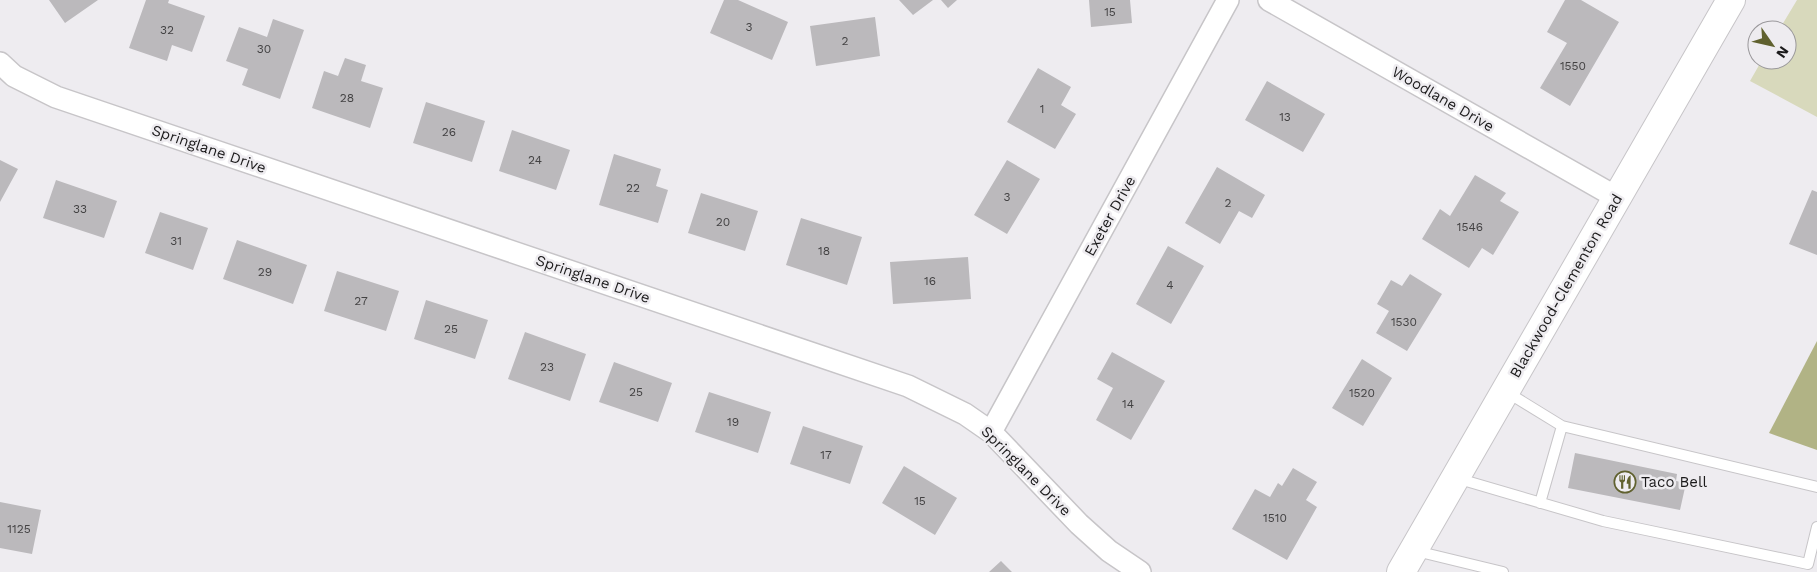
<svg xmlns="http://www.w3.org/2000/svg" width="1817" height="572" font-family="'Work Sans',sans-serif">
  <rect width="100%" height="100%" fill="#eeecf0"/>
  <!-- green -->
  <path fill="#d8d9bc" d="M1797 0H1817V117L1750 81 1762 60H1787V30H1779Z"/>
  <!-- forest -->
  <path fill="#b1b385" d="M1817 341V450L1769 433Z"/>
  <!-- building -->
  <path fill="#bbb9bc" d="M49 0H98L65 23Z
    M146 0H169L168 3 205 16 192 52 172 45 167 61 129 48Z
    M724 0H738L788 22 772 60 710 33Z
    M899 0H933L913 15Z
    M941 0H957L948 8Z
    M1089 0H1130L1132 23 1091 27Z
    M1565 0H1581L1619 22 1570 106 1540 88 1567 43 1547 32Z
    M875 17 880 56 816 66 810 26Z
    M273 19 304 30 280 99 242 85 248 69 226 61 239 27 267 37Z
    M345 58 366 65 361 81 383 88 370 128 312 108 324 71 338 76Z
    M1038 68 1071 87 1061 105 1076 114 1055 149 1007 122Z
    M1267 81 1325 114 1303 152 1245 120Z
    M426 102 485 121 472 162 413 143Z
    M512 130 570 150 556 190 499 171Z
    M614 154 661 169 656 186 668 190 658 223 599 205Z
    M0 160 18 169 0 202Z
    M1007 160 1040 179 1007 234 974 215Z
    M1217 167 1265 195 1252 218 1239 211 1220 244 1185 223Z
    M1475 175 1506 193 1500 201 1519 212 1493 255 1482 248 1469 268 1422 239 1440 209 1450 216Z
    M56 180 117 201 104 238 43 218Z
    M1812 190 1817 192V255L1789 244Z
    M701 193 758 211 745 251 688 233Z
    M160 212 208 228 193 270 145 253Z
    M801 218 862 237 847 285 786 265Z
    M237 240 307 265 293 304 223 279Z
    M1168 246 1204 266 1171 324 1136 304Z
    M968 257 971 299 893 304 890 262Z
    M337 271 399 291 386 331 324 311Z
    M1410 274 1442 294 1407 351 1376 333 1389 311 1377 304 1391 280 1402 286Z
    M426 300 488 320 475 359 414 339Z
    M525 332 586 354 570 401 508 379Z
    M1112 352 1165 381 1131 440 1096 420 1113 388 1097 379Z
    M1362 359 1392 378 1363 426 1332 408Z
    M614 362 672 383 658 422 599 402Z
    M709 392 771 412 758 453 695 432Z
    M803 426 863 446 850 484 790 464Z
    M1575 453 1677 474 1676 481 1686 483 1680 510 1568 488Z
    M904 466 957 498 935 535 882 503Z
    M1293 468 1317 482 1306 500 1317 507 1287 560 1232 529 1255 489 1270 497 1278 483 1282 486Z
    M0 502 41 510 32 554 0 548Z
    M1001 561 1012 572H989Z"/>
  <g fill="none" stroke-linecap="round" stroke-linejoin="round">
    <!-- service casing -->
    <g stroke="#c7c5c8" stroke-width="12">
      <path id="service" d="M1505 391 1562 426 1817 487
        M1456 478 1603 521 1808 564 1817 527
        M1540 503 1562 426
        M1416 551 1503 572"/>
    </g>
    <!-- minor casing -->
    <g stroke="#c7c5c8" stroke-width="24">
      <path id="minor" d="M1269 0 1616 197
        M0 63 14 76 56 97 908 386 965 414 991 432 1079 524 1109 551 1140 572
        M991 432 1228 0"/>
    </g>
    <!-- primary casing -->
    <g stroke="#c7c5c8" stroke-width="30">
      <path id="primary" d="M1401 572 1731 0"/>
    </g>
    <!-- service -->
    <use href="#service" stroke="#fff" stroke-width="10"/>
    <!-- minor -->
    <use href="#minor" stroke="#fff" stroke-width="21"/>
    <!-- primary -->
    <use href="#primary" stroke="#fff" stroke-width="28"/>
  </g>
  <!-- icons -->
  <defs>
    <g id="restaurant-ring" transform="scale(1.125)"><circle r="9.5" fill="#eeecf0" stroke="#60612f" stroke-width="1.5"/><path d="M-5-6h1v4h1v-4h1v4h1v-4h1v5L-1.5 .5V6h-2V.5L-5-1ZM5-6V6H3V1.5H1.5Q1.5-4 5-6Z" fill="#60612f"/></g>
  </defs>
  <g fill-rule="evenodd">
    <use href="#restaurant-ring" x="1625" y="482"/>
  </g>
  <g text-anchor="middle" stroke-width="5" stroke-linejoin="round" paint-order="stroke">
    <!-- number labels -->
    <g font-size="12" fill="#434243">
      <text x="1110" y="16">15</text>
      <text x="749" y="31">3</text>
      <text x="167" y="34">32</text>
      <text x="845" y="45">2</text>
      <text x="264" y="53">30</text>
      <text x="1573" y="70">1550</text>
      <text x="347" y="102">28</text>
      <text x="1042" y="113">1</text>
      <text x="1285" y="121">13</text>
      <text x="449" y="136">26</text>
      <text x="535" y="164">24</text>
      <text x="633" y="192">22</text>
      <text x="1007" y="201">3</text>
      <text x="1228" y="207">2</text>
      <text x="80" y="213">33</text>
      <text x="723" y="226">20</text>
      <text x="1470" y="231">1546</text>
      <text x="176" y="245">31</text>
      <text x="824" y="255">18</text>
      <text x="265" y="276">29</text>
      <text x="930" y="285">16</text>
      <text x="1170" y="289">4</text>
      <text x="361" y="305">27</text>
      <text x="1404" y="326">1530</text>
      <text x="451" y="333">25</text>
      <text x="547" y="371">23</text>
      <text x="636" y="396">25</text>
      <text x="1362" y="397">1520</text>
      <text x="1128" y="408">14</text>
      <text x="733" y="426">19</text>
      <text x="826" y="459">17</text>
      <text x="920" y="505">15</text>
      <text x="1275" y="522">1510</text>
      <text x="19" y="533">1125</text>
    </g>
    <!-- street labels -->
    <g font-size="15" fill="#1b1a1b" stroke="#eeecf0">
      <text transform="translate(1443 99) rotate(30)" y="5">Woodlane Drive</text>
      <text transform="translate(209 149) rotate(19)" y="5">Springlane Drive</text>
      <text transform="translate(1110 216) rotate(-61)" y="5">Exeter Drive</text>
      <text transform="translate(593 279) rotate(19)" y="5">Springlane Drive</text>
      <text transform="translate(1566 286) rotate(-60)" y="5">Blackwood-Clementon Road</text>
      <text transform="translate(1026 471) rotate(45)" y="5">Springlane Drive</text>
    </g>
    <!-- poi labels -->
    <g font-size="15" fill="#1b1a1b" stroke="#eeecf0" text-anchor="start">
      <text x="1641" y="487">Taco Bell</text>
    </g>
  </g>
  <!-- north arrow -->
  <g transform="translate(1772 45) rotate(124)"><circle r="24" fill="#eeecf0" stroke="#9a989b"/>
  <path d="M0-4L9 19L0 12L-9 19Z" fill="#60612f"/>
  <text y="-8" font-size="14" font-weight="bold" text-anchor="middle" fill="#1b1a1b">N</text>
  </g>
</svg>
